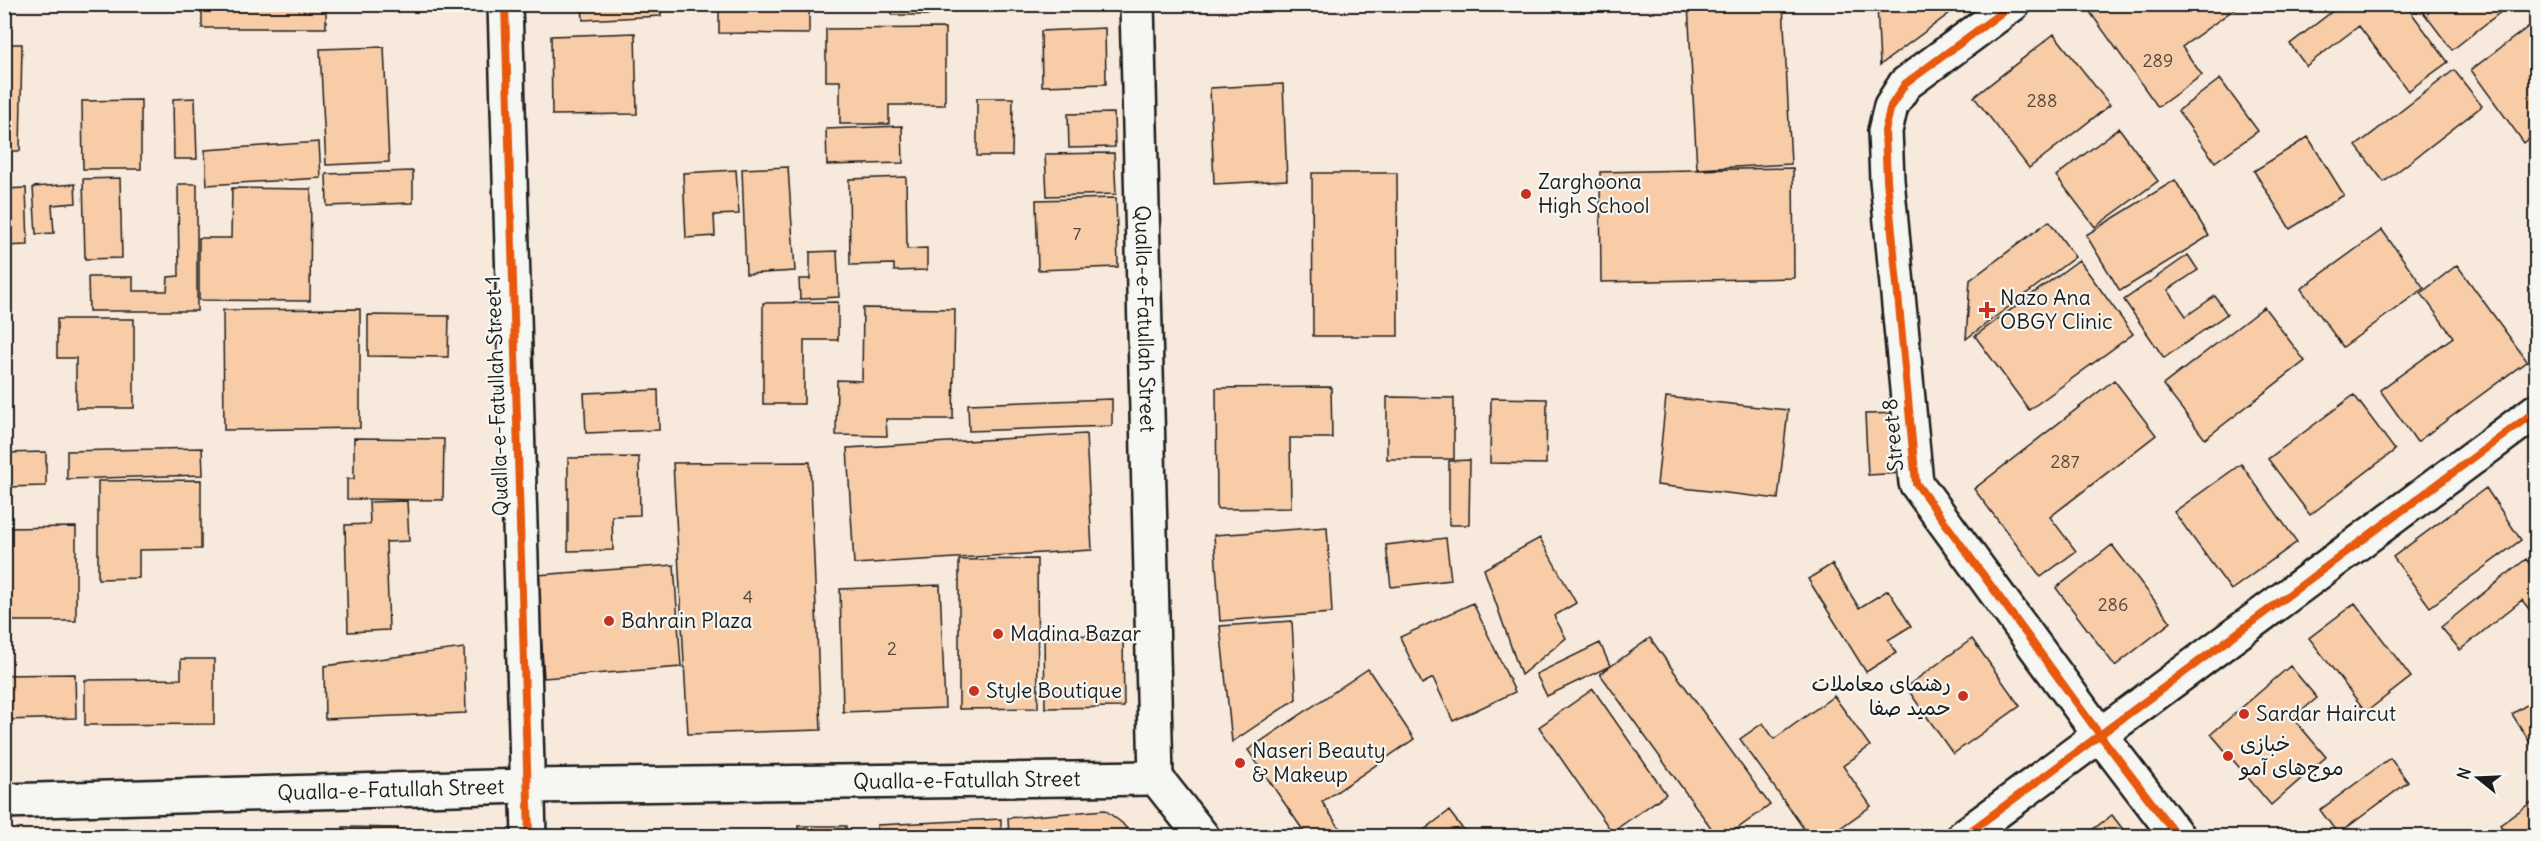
<svg xmlns="http://www.w3.org/2000/svg" width="2541" height="841" font-family="Delius,'Playpen Sans Arabic',sans-serif">
  <rect width="100%" height="100%" fill="#f7e9dc"/>
  <filter id="ink" filterUnits="userSpaceOnUse"><feTurbulence type="fractalNoise" baseFrequency=".0167" numOctaves="2"/><feDisplacementMap in="SourceGraphic" scale="12" xChannelSelector="R" yChannelSelector="G"/><feConvolveMatrix kernelMatrix="1 2 1 2 8 2 1 2 1" color-interpolation-filters="sRGB"/></filter>
  <g filter="url(#ink)">
    <!-- building -->
    <path fill="#f8cca7" stroke="#1c1c1c" stroke-width="1.5" d="M202 4H326V28H202Z
      M582 4H661V16L583 20Z
      M719 4H809V34L719 33Z
      M891 4H930V15H892Z
      M1688 4H1783L1791 164 1697 169Z
      M1877 4H1962L1880 65Z
      M2092 4H2235L2237 7 2182 47 2202 75 2158 107 2087 8Z
      M2342 4H2405L2448 62 2408 91 2359 26 2306 66 2290 44Z
      M2417 4H2511L2452 50Z
      M2536 21V133L2524 143 2471 70Z
      M945 28V105H889V124H840V81H826V29Z
      M1105 28 1106 84 1042 86 1041 31Z
      M635 33 637 114 552 115 551 36Z
      M2054 34 2110 105 2029 168 1974 97Z
      M4 44H22L20 151H4Z
      M384 47 389 162 326 165 320 49Z
      M2454 70 2482 106 2384 182 2356 146Z
      M2220 79 2258 131 2215 162 2178 111Z
      M1283 84 1287 180 1214 184 1210 88Z
      M195 98 197 159H174L173 99Z
      M977 98H1013L1012 156H977Z
      M141 100V169H83L82 101Z
      M1114 113 1115 147 1069 148 1068 114Z
      M902 126 903 163 827 165 826 129Z
      M2119 128 2158 181 2095 227 2056 176Z
      M2308 137 2344 195 2290 229 2254 171Z
      M319 142 321 178 207 185 205 150Z
      M1114 153 1116 194 1047 196 1045 154Z
      M788 167 795 271 746 274 742 169Z
      M1793 168 1794 278 1601 282 1600 172Z
      M736 170 739 214 714 215 715 236 686 238 683 173Z
      M413 171V203L327 206 326 174Z
      M1312 173H1397L1398 336H1313Z
      M906 177 907 249 927 248V270L894 271V264L850 265 849 179Z
      M120 178 122 258 85 259 83 179Z
      M2175 180 2209 236 2120 291 2086 235Z
      M75 184 76 203 52 205 54 233 36 234 33 187Z
      M178 184H197V311H89L88 277H133V291H167L168 277 179 276Z
      M26 188 28 245 4 246V189Z
      M232 188 311 189 310 301 199 300V238H231Z
      M1116 198 1118 267 1038 270 1036 200Z
      M2049 221 2075 257 1966 339 1970 280Z
      M2382 230 2424 288 2343 347 2301 289Z
      M837 251 839 297 800 299 799 279H810V252Z
      M2188 255 2198 270 2168 290 2186 316 2215 296 2227 314 2164 358 2124 300Z
      M2079 260 2133 334 2029 410 1975 336Z
      M2457 265 2527 361 2417 442 2380 390 2453 337 2421 293Z
      M838 302V340H804V404H763V303Z
      M2264 307 2305 361 2205 439 2163 385Z
      M863 308 955 309 953 419H886L887 436 836 435 837 380 862 381Z
      M360 309V428L224 430 223 310Z
      M368 315 449 316 448 357 368 356Z
      M57 319H134V408H76V358H57Z
      M2114 380 2156 435 2050 517 2076 551 2041 577 1974 489Z
      M1331 387 1332 438H1290L1291 508 1217 509 1216 388Z
      M658 390 659 430 586 433 584 393Z
      M2354 395 2395 450 2310 515 2268 459Z
      M1387 397 1454 398V459H1387Z
      M1666 397 1788 410 1778 499 1657 485Z
      M1491 398 1547 399 1546 464 1490 463Z
      M1112 399V426L969 431 968 404Z
      M1901 413 1904 473 1868 475 1865 414Z
      M1086 434 1092 550 854 564 847 448Z
      M354 438 444 439 443 500 347 499V479H354Z
      M202 448 203 475 67 479V451Z
      M46 452V486L4 487V453Z
      M639 457 640 515 612 516 613 550 568 551V458Z
      M1470 460 1469 525H1449V461Z
      M810 462 821 730 688 734 673 463Z
      M2241 464 2297 542 2231 590 2174 512Z
      M201 480V549L139 550V578L98 579V481Z
      M2486 488 2521 540 2430 607 2393 557Z
      M407 501 409 541 386 542 389 630 348 632 345 525 370 524 369 502Z
      M76 527V621H4V528Z
      M1327 527 1332 613 1220 621 1214 535Z
      M1446 538 1451 580 1391 587 1386 545Z
      M1540 538 1576 603 1554 616 1566 638 1521 675 1484 569Z
      M2112 545 2171 622 2115 666 2056 588Z
      M1037 559 1038 708 959 709V560Z
      M2526 559 2536 572V618L2522 600 2460 650 2441 627Z
      M1832 564 1859 608 1888 590 1911 626 1888 640 1896 653 1866 672 1808 579Z
      M674 565 681 667 544 678 537 575Z
      M940 585 945 708 843 712 840 589Z
      M1473 603 1515 692 1453 721 1433 678 1422 684 1400 637Z
      M2355 603 2411 677 2366 712 2309 638Z
      M1292 621 1296 699 1232 742 1220 626Z
      M1123 635 1124 707 1045 708 1044 636Z
      M1650 638 1770 805 1727 836H1717L1600 674Z
      M1972 639 2020 706 1953 754 1906 687Z
      M1600 643 1610 666 1547 696 1536 674Z
      M464 648 466 713 325 719 324 666Z
      M181 659H214V724L85 725V680L181 679Z
      M2290 666 2317 698 2293 718 2326 757 2271 805 2211 734Z
      M1368 669 1414 739 1322 802 1345 836H1307L1248 750Z
      M75 674 76 718 4 720V675Z
      M1593 689 1666 794 1612 832 1539 727Z
      M1834 696 1870 746 1843 766 1871 806 1829 836H1809L1740 739 1763 723 1774 739Z
      M2536 699V752L2512 714Z
      M2390 758 2408 782 2338 834 2320 810Z
      M2536 799V831L2529 836H2508L2500 825Z
      M1105 810 1122 823 1133 836H1009L1008 818Z
      M1449 811 1468 836H1416Z
      M2112 815 2128 836H2084Z
      M1001 819V836H877V825Z
      M798 826H846V836H798Z
      M343 827 398 828V836H343Z
      M770 831 771 836H647Z"/>
    <g fill="none" stroke-linecap="round" stroke-linejoin="round">
      <!-- minor casing -->
      <g stroke="#1c1c1c" stroke-width="38">
        <path id="minor" d="M505 4 529 836
          M2013 4 1905 84 1891 106 1885 131 1887 180 1916 483 2100 735 2177 836
          M1964 836 2536 411"/>
      </g>
      <!-- secondary casing -->
      <g stroke="#1c1c1c" stroke-width="38">
        <g id="secondary">
          <path id="s1" d="M1137 4 1156 778"/>
          <path d="M1156 778 1202 836"/>
          <path id="s2" d="M4 801 526 786 1156 778"/>
        </g>
      </g>
      <!-- minor -->
      <use href="#minor" stroke="#f6f6f2" stroke-width="33"/>
      <!-- secondary -->
      <use href="#secondary" stroke="#f6f6f2" stroke-width="33"/>
      <!-- cycleway casing -->
      <g stroke="#f6f6f2" stroke-width="11">
        <path id="cycleway" d="M505 4 529 836
          M2013 4 1905 84 1891 106 1885 131 1887 180 1916 483 2100 735 2177 836
          M1964 836 2536 411"/>
      </g>
      <!-- cycleway -->
      <use href="#cycleway" stroke="#e8590c" stroke-width="8"/>
    </g>
  </g>
  <!-- markers -->
  <g fill="#c8321e" stroke="#f6f6f2" stroke-width="2">
    <circle cx="1526" cy="194" r="6"/>
    <path d="M1984 301h6v6h6v6h-6v6h-6v-6h-6v-6h6z"/>
    <circle cx="609" cy="621" r="6"/>
    <circle cx="998" cy="634" r="6"/>
    <circle cx="974" cy="691" r="6"/>
    <circle cx="1963" cy="696" r="6"/>
    <circle cx="2244" cy="714" r="6"/>
    <circle cx="2228" cy="756" r="6"/>
    <circle cx="1240" cy="763" r="6"/>
  </g>
  <g text-anchor="middle" stroke-width="4.5" stroke-linejoin="round" paint-order="stroke">
    <!-- number labels -->
    <g font-size="18" fill="#53483f">
      <text x="2158" y="67">289</text>
      <text x="2042" y="107">288</text>
      <text x="1077" y="240">7</text>
      <text x="2065" y="468">287</text>
      <text x="748" y="603">4</text>
      <text x="2113" y="611">286</text>
      <text x="892" y="655">2</text>
    </g>
    <!-- poi labels -->
    <g font-size="21" fill="#1c1c1c" stroke="#f6f6f2" text-anchor="start">
      <text x="1538" y="189">Zarghoona<tspan x="1538" dy="24">High School</tspan></text>
      <text x="2000" y="305">Nazo Ana<tspan x="2000" dy="24">OBGY Clinic</tspan></text>
      <text x="621" y="628">Bahrain Plaza</text>
      <text x="1010" y="641">Madina Bazar</text>
      <text x="1951" y="691" text-anchor="end">رهنمای معاملات<tspan x="1951" dy="24">حمید صفا</tspan></text>
      <text x="986" y="698">Style Boutique</text>
      <text x="2256" y="721">Sardar Haircut</text>
      <text x="2240" y="751">خبازی<tspan x="2240" dy="24">موج‌های آمو</tspan></text>
      <text x="1252" y="758">Naseri Beauty<tspan x="1252" dy="24">&amp; Makeup</tspan></text>
    </g>
    <!-- street labels -->
    <g font-size="21" fill="#1c1c1c" stroke="#f6f6f2">
      <text dy="7" stroke="none"><textPath href="#s1" startOffset="315">Qualla-e-Fatullah Street</textPath></text>
      <text transform="translate(497 396) rotate(-92)" y="7">Qualla-e-Fatullah Street 1</text>
      <text transform="translate(1893 435) rotate(-95)" y="7">Street 8</text>
      <text dy="7" stroke="none"><textPath href="#s2" startOffset="963">Qualla-e-Fatullah Street</textPath></text>
      <text dy="7" stroke="none"><textPath href="#s2" startOffset="387">Qualla-e-Fatullah Street</textPath></text>
    </g>
  </g>
  <!-- margin -->
  <rect width="2541" height="841" fill="none" stroke="#f6f6f2" stroke-width="24"/>
  <rect x="12" y="12" width="2517" height="817" fill="none" stroke="#1c1c1c" stroke-width="2" filter="url(#ink)"/>
  <!-- north arrow -->
  <g transform="translate(2478 778) rotate(288)" stroke="#f6f6f2" stroke-width="4.5" paint-order="stroke">
  <path d="M0-4.5L10 22L0 15L-10 22Z" fill="#1c1c1c"/>
  <text y="-9" font-size="16" font-weight="bold" text-anchor="middle" fill="#1c1c1c">N</text>
  </g>
</svg>
